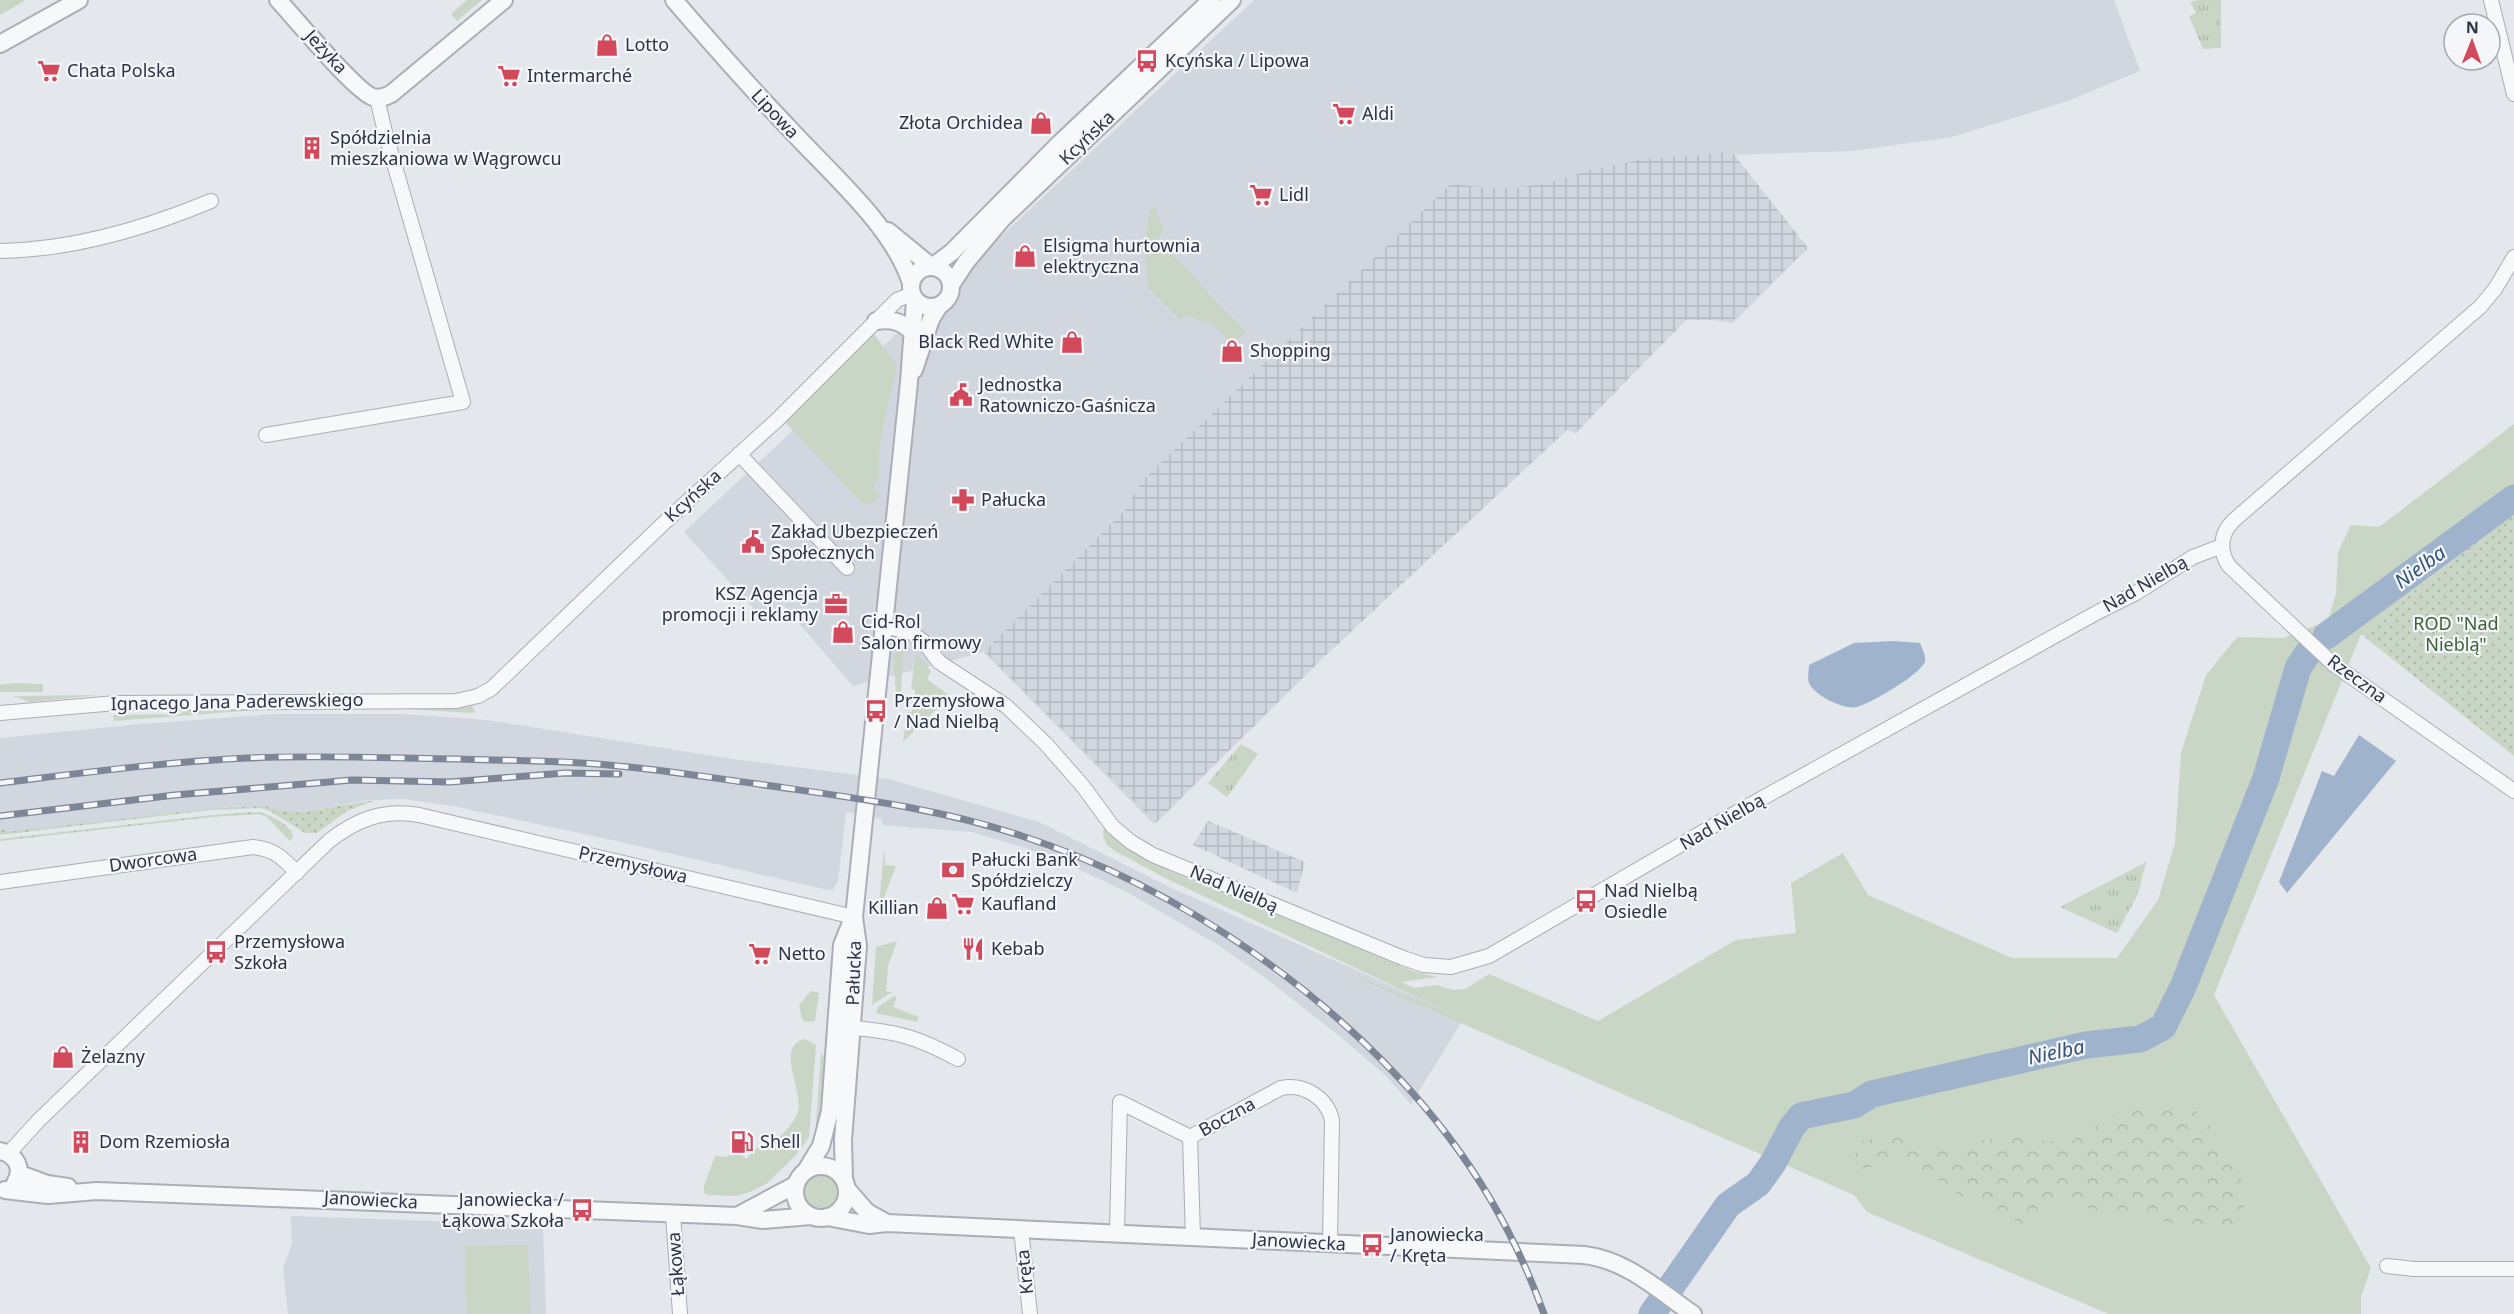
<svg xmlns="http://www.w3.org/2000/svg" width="2514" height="1314" font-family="'Noto Sans',sans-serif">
  <defs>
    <pattern id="industrial-grid" width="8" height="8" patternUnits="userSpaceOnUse" patternTransform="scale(1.5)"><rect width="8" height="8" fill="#d2d6de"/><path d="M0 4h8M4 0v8" fill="none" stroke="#b4b8c0"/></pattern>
    <pattern id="forest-crowns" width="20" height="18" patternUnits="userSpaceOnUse" patternTransform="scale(1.5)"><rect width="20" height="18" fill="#c9d6c5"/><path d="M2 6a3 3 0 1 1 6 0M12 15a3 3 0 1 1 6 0" fill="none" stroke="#adb8ab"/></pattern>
    <pattern id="park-tufts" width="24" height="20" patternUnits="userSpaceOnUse" patternTransform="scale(1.5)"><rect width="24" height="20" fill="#c9d6c5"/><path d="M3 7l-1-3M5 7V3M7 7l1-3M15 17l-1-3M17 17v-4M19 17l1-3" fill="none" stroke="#adb8ab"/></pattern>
    <pattern id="garden-dots" width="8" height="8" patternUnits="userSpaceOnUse" patternTransform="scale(1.5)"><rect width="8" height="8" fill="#c9d6c5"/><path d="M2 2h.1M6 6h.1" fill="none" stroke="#adb8ab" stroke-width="1.8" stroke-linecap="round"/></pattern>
  </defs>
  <rect width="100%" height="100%" fill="#e4e7ec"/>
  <!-- built -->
  <path fill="#d2d6de" d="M1254 0H2114L2140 71 2068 101 1952 137 1852 151 1725 155 1806 250 1733 323 1682 316 1576 434 1568 425 1408 571 1153 823 984 652 853 686 784 606 767 623 684 532Z
    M275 714H402L487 720 732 759 888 779 1039 822 1167 886 1464 1018 1411 1104 1387 1077 1347 1042 1263 976 1218 945 1125 891 1076 868 1025 848 972 832 882 825V819L846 812 838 881 833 890H828L621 842 453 806 404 799 369 800 294 813 264 806 216 808 7 833 6 829 0 830V738L141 724Z
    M291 1216 543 1225 546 1314H288L283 1268 292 1243Z"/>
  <!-- industrial -->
  <path fill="url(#industrial-grid)" d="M1732 152 1808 248 1733 320H1686L1575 433 1567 430 1324 657 1156 823 984 652 1126 509 1141 482 1451 184 1502 189 1545 184 1591 170 1645 159Z
    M1208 821 1305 862 1297 893 1193 845Z"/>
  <!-- grass -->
  <path fill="#c9d6c5" d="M0 0H26L0 15Z
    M467 0H482L457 21 451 14Z
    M1155 207 1164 231 1157 239 1246 332 1233 345 1211 323 1185 316 1180 320 1148 288 1145 245 1150 211Z
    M874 334 897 366C889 405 876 440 879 481L874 482 875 491H879L878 500 865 506 783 420Z
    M2514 424V510L2361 634 2214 995 2371 1268 2361 1297V1314H2109L1867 1212 1854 1195 1342 971 1453 1014 1165 878 1115 851 1107 845 1103 836 1104 826C1139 868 1223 891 1274 912 1320 931 1366 952 1413 971L1437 977 1401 982 1414 988 1437 985 1453 990 1466 989 1489 974 1598 1021 1736 940 1796 933 1791 883 1843 853 1868 895 2012 958H2117L2158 900 2175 843 2181 753 2206 675 2237 637 2283 638 2328 621 2336 593 2338 552 2351 525 2379 527Z
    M902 649 903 652 901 694 896 693 893 655Z
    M916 653 931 671 927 679 950 696 903 742 907 712H912V702H915V690L911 689Z
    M15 683 43 684V692H0V685Z
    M100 695 30 702 13 696Z
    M472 706 475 712 473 713 404 709H268L114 721 113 715 180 714 185 709 456 708Z
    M884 849 885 865 896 866 881 906 879 905Z
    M897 941 888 966 886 991 892 992 872 1005 876 947Z
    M811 991 819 993 815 1021 806 1022 802 1019 799 1005Z
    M894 996 897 997 893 1007 919 1017 917 1022 876 1013 878 1007Z
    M805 1039 816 1045 809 1137 796 1155 766 1184 752 1191 737 1196 708 1195 704 1193V1186L715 1156 727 1157 735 1149 746 1159 759 1146 764 1150C776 1139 793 1128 798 1111 804 1093 774 1045 805 1039Z
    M821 1052 824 1058 819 1129 816 1124Z
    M803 1192a17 17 0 1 1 34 0a17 17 0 1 1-34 0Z
    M528 1245 530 1314H467L465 1246Z"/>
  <!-- forest -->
  <path fill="url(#forest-crowns)" d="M2120 1110H2195L2210 1125 2219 1155 2240 1169 2245 1217 2229 1233 2062 1204 2026 1225 1964 1198 1933 1176 1899 1161 1856 1170 1855 1144 1899 1132 1925 1149 2007 1137 2069 1143Z"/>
  <!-- park -->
  <path fill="url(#park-tufts)" d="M2198 0H2221V48L2203 49 2189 16 2196 13 2190 2Z
    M1241 744 1258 754 1227 797 1208 783Z
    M2146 862 2138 894 2117 933 2060 907Z"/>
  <!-- garden -->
  <path fill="url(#garden-dots)" d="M2514 510V756L2361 634Z
    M376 800 347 811 317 833H305L268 810 261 808 211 810 0 835V830L6 829 7 832 216 808 264 806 294 813Z
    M257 812C268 813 293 826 293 837L290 841 267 817 259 814 212 817 0 841V839L212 815Z
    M215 844V846L1 876V874Z"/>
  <!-- water -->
  <path fill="#9fb4cc" d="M1893 641 1920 643C1922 649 1926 655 1925 661 1922 674 1871 703 1857 707 1844 710 1815 696 1809 683 1807 679 1809 670 1809 665L1854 643Z
    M2359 735 2396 761 2287 893 2279 882 2322 771 2334 776Z"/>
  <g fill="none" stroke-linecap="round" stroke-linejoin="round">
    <!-- river -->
    <path stroke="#9fb4cc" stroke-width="27" d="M2326 636 2514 498
      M1652 1314 1728 1205 1758 1184 1773 1163 1792 1127 1801 1116 1854 1105 1872 1094 2086 1045 2140 1039 2163 1027 2183 987 2266 778 2298 668 2308 653"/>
    <!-- minor casing -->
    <g stroke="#a9aeb7" stroke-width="16">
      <path id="minor" d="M2491 0 2514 94
        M0 251C71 250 146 228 211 201
        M2514 257 2495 289 2480 307 2233 521C2220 534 2219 551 2229 566L2333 664 2514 791
        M266 435 463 402 385 132 377 98
        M739 454 847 568
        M884 626 912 633 924 642 939 662 1006 706 1045 743 1082 785 1113 827 1131 842 1153 855 1403 958 1424 965 1451 967 1489 956 1732 815 2098 612 2136 593 2193 557 2222 546
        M0 713 116 703 456 701 478 696 491 689 666 521 777 420 897 300 912 294
        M0 882 253 847C274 849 283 858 297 873
        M852 1028C897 1031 919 1038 958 1059
        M1190 1137 1281 1088C1304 1083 1327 1098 1332 1120L1330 1243
        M1190 1137 1193 1237
        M9 1153 38 1121 329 841C357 819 384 809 419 815L854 917
        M673 1214 680 1314
        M1021 1229 1030 1314
        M1117 1233 1120 1102 1190 1137
        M2387 1266 2414 1269H2514"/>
    </g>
    <!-- tertiary casing -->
    <g stroke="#a9aeb7" stroke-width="20">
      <path id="tertiary" d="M278 0C294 17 356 92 373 97 380 99 385 97 391 94L504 0
        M674 0C711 43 748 85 787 126 827 170 893 226 911 283
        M0 44 79 0
        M888 231 932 267
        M911 287a20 20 0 1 1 40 0a20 20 0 1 1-40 0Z
        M932 267 952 252 1060 143 1211 0
        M951 285 966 262 1002 219 1232 0
        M876 321C892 319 902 321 913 333
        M914 370 931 319 939 306
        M0 1151C16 1154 24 1169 15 1183
        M795 1192a26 26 0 1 1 52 0a26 26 0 1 1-52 0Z
        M807 1169 821 1146 830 1111 842 945 853 918
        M20 1174 47 1184 68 1187
        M844 1180 843 1140 858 946 854 917 909 382 915 300
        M847 1189 867 1212 887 1223
        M5 1190 48 1195 97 1191 737 1216 763 1220 811 1216
        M737 1216 795 1185
        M827 1217 869 1225 887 1223 1584 1255C1627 1260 1659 1291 1693 1314"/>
    </g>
    <!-- minor -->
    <use href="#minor" stroke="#f7f8fa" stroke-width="14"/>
    <!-- tertiary -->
    <use href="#tertiary" stroke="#f7f8fa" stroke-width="16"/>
    <!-- rail casing -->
    <g stroke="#7d8696" stroke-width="7">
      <path id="rail" d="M0 783C82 773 164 762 247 758 317 755 388 758 459 759 512 761 565 760 618 766 665 770 712 778 758 784 846 797 934 807 1019 835 1181 887 1344 1000 1448 1136 1489 1190 1521 1250 1544 1314
        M0 816 175 795 352 780 450 782 565 773 619 774"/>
    </g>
    <!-- rail -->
    <use href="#rail" stroke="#f4f6f9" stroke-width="4.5" stroke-dasharray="14" stroke-linecap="butt"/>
  </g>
  <!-- icons -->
  <defs>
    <g id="shop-bare" transform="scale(1.8)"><path d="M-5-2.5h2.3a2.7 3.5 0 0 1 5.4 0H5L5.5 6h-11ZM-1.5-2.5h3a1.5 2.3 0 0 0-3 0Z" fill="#d1495b" stroke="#f4f6f9" stroke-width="2.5" paint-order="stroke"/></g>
    <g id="bus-bare" transform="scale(1.8)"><path d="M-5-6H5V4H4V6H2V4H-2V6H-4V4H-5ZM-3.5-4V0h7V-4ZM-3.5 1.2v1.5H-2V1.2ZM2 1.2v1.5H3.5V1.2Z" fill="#d1495b" stroke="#f4f6f9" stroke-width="2.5" paint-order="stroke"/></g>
    <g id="supermarket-bare" transform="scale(1.8)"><path d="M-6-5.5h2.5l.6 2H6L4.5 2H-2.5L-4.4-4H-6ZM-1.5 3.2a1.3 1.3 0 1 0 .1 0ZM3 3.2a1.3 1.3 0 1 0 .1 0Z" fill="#d1495b" stroke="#f4f6f9" stroke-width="2.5" paint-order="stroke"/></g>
    <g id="building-bare" transform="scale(1.8)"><path d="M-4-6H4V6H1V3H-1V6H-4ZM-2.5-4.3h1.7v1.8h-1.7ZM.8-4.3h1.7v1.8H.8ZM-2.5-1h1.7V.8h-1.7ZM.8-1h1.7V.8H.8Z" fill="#d1495b" stroke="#f4f6f9" stroke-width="2.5" paint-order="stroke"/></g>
    <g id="civic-bare" transform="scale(1.8)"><path d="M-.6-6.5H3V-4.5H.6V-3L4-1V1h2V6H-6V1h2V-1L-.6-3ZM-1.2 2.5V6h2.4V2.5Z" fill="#d1495b" stroke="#f4f6f9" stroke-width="2.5" paint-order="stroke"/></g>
    <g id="pharmacy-bare" transform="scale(1.8)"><path d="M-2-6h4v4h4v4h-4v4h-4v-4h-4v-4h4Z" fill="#d1495b" stroke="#f4f6f9" stroke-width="2.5" paint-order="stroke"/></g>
    <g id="office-bare" transform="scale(1.8)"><path d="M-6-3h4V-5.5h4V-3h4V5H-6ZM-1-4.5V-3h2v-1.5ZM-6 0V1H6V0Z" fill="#d1495b" stroke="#f4f6f9" stroke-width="2.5" paint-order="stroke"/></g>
    <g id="bank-bare" transform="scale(1.8)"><path d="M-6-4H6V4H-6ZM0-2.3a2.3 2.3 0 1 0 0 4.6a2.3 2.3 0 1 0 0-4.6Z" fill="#d1495b" stroke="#f4f6f9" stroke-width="2.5" paint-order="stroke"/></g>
    <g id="restaurant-bare" transform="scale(1.8)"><path d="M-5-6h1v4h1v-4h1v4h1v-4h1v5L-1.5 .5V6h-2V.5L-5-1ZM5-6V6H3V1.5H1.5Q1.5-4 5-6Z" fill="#d1495b" stroke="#f4f6f9" stroke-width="2.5" paint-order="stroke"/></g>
    <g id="fuel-bare" transform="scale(1.8)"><path d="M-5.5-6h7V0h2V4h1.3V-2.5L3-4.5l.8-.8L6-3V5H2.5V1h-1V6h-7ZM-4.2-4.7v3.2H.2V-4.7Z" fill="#d1495b" stroke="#f4f6f9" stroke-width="2.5" paint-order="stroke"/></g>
  </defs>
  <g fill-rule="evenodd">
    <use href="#shop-bare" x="607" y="45"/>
    <use href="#bus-bare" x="1147" y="61"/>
    <use href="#supermarket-bare" x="49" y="71"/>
    <use href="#supermarket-bare" x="509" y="76"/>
    <use href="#supermarket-bare" x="1344" y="114"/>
    <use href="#shop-bare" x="1041" y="123"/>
    <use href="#building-bare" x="312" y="148"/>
    <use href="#supermarket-bare" x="1261" y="195"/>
    <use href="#shop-bare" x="1025" y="256"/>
    <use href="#shop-bare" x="1072" y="342"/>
    <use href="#shop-bare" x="1232" y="351"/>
    <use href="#civic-bare" x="961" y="395"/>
    <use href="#pharmacy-bare" x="963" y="500"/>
    <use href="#civic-bare" x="753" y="542"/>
    <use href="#office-bare" x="836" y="604"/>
    <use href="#shop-bare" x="843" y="632"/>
    <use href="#bus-bare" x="876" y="711"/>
    <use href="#bank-bare" x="953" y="870"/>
    <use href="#bus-bare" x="1586" y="901"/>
    <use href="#supermarket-bare" x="963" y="904"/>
    <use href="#shop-bare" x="937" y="908"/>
    <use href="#restaurant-bare" x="973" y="949"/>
    <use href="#bus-bare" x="216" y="952"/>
    <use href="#supermarket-bare" x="760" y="954"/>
    <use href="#shop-bare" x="63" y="1057"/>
    <use href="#building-bare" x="81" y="1142"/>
    <use href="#fuel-bare" x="742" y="1142"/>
    <use href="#bus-bare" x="582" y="1210"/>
    <use href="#bus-bare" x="1372" y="1245"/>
  </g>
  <g text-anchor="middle" stroke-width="4.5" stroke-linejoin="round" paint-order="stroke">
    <!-- poi labels -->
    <g font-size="18" fill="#2b3445" stroke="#f4f6f9" text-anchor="start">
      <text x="625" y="51">Lotto</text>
      <text x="1165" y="67">Kcyńska / Lipowa</text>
      <text x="67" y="77">Chata Polska</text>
      <text x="527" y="82">Intermarché</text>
      <text x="1362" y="120">Aldi</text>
      <text x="1023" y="129" text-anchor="end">Złota Orchidea</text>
      <text x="330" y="144">Spółdzielnia<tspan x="330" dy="21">mieszkaniowa w Wągrowcu</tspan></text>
      <text x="1279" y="201">Lidl</text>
      <text x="1043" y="252">Elsigma hurtownia<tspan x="1043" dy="21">elektryczna</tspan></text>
      <text x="1054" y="348" text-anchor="end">Black Red White</text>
      <text x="1250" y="357">Shopping</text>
      <text x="979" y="391">Jednostka<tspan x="979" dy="21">Ratowniczo-Gaśnicza</tspan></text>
      <text x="981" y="506">Pałucka</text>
      <text x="771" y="538">Zakład Ubezpieczeń<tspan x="771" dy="21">Społecznych</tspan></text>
      <text x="818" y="600" text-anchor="end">KSZ Agencja<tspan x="818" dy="21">promocji i reklamy</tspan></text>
      <text x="861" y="628">Cid-Rol<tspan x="861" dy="21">Salon firmowy</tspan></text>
      <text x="894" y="707">Przemysłowa<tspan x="894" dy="21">/ Nad Nielbą</tspan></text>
      <text x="971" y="866">Pałucki Bank<tspan x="971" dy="21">Spółdzielczy</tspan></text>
      <text x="1604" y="897">Nad Nielbą<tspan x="1604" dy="21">Osiedle</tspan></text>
      <text x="981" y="910">Kaufland</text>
      <text x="919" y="914" text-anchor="end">Killian</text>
      <text x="234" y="948">Przemysłowa<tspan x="234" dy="21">Szkoła</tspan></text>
      <text x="991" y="955">Kebab</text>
      <text x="778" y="960">Netto</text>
      <text x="81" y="1063">Żelazny</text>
      <text x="99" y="1148">Dom Rzemiosła</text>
      <text x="760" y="1148">Shell</text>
      <text x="564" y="1206" text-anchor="end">Janowiecka /<tspan x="564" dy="21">Łąkowa Szkoła</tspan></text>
      <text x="1390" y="1241">Janowiecka<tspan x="1390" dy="21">/ Kręta</tspan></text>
    </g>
    <!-- street labels -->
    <g font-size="18" fill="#2b3445" stroke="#f4f6f9">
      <text transform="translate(326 52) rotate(47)" y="6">Jeżyka</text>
      <text transform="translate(775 114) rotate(47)" y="6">Lipowa</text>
      <text transform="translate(1087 138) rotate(-44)" y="6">Kcyńska</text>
      <text transform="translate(693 496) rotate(-42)" y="6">Kcyńska</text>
      <text transform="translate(2145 584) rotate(-30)" y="6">Nad Nielbą</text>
      <text transform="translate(2357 679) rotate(36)" y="6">Rzeczna</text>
      <text transform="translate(237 702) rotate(-1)" y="6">Ignacego Jana Paderewskiego</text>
      <text transform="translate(1722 822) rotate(-30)" y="6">Nad Nielbą</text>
      <text transform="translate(153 860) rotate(-8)" y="6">Dworcowa</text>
      <text transform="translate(633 865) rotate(13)" y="6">Przemysłowa</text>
      <text transform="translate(1234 889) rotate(23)" y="6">Nad Nielbą</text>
      <text transform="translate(854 973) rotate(-88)" y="6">Pałucka</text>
      <text transform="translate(1227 1117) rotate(-29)" y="6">Boczna</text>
      <text transform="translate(371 1200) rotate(3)" y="6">Janowiecka</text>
      <text transform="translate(1299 1242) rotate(3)" y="6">Janowiecka</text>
      <text transform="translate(676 1264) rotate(-94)" y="6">Łąkowa</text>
      <text transform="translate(1025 1272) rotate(-96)" y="6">Kręta</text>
    </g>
    <!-- park labels -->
    <g font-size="18" fill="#3f6138" stroke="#f4f6f9">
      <text x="2456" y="630">ROD "Nad<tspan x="2456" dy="21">Nieblą"</tspan></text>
    </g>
    <!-- water labels -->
    <g font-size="20" font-style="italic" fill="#34527a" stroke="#f4f6f9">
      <text transform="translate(2420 567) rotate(-36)" y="7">Nielba</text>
      <text transform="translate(2056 1052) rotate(-12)" y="7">Nielba</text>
    </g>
  </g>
  <!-- north arrow -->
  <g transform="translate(2472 42) rotate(1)"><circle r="28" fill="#f4f6f9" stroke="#a4a8b1" stroke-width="1.5"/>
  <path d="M0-4.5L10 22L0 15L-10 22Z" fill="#d1495b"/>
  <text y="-9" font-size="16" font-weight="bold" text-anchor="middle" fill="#2b3445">N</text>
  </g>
</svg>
